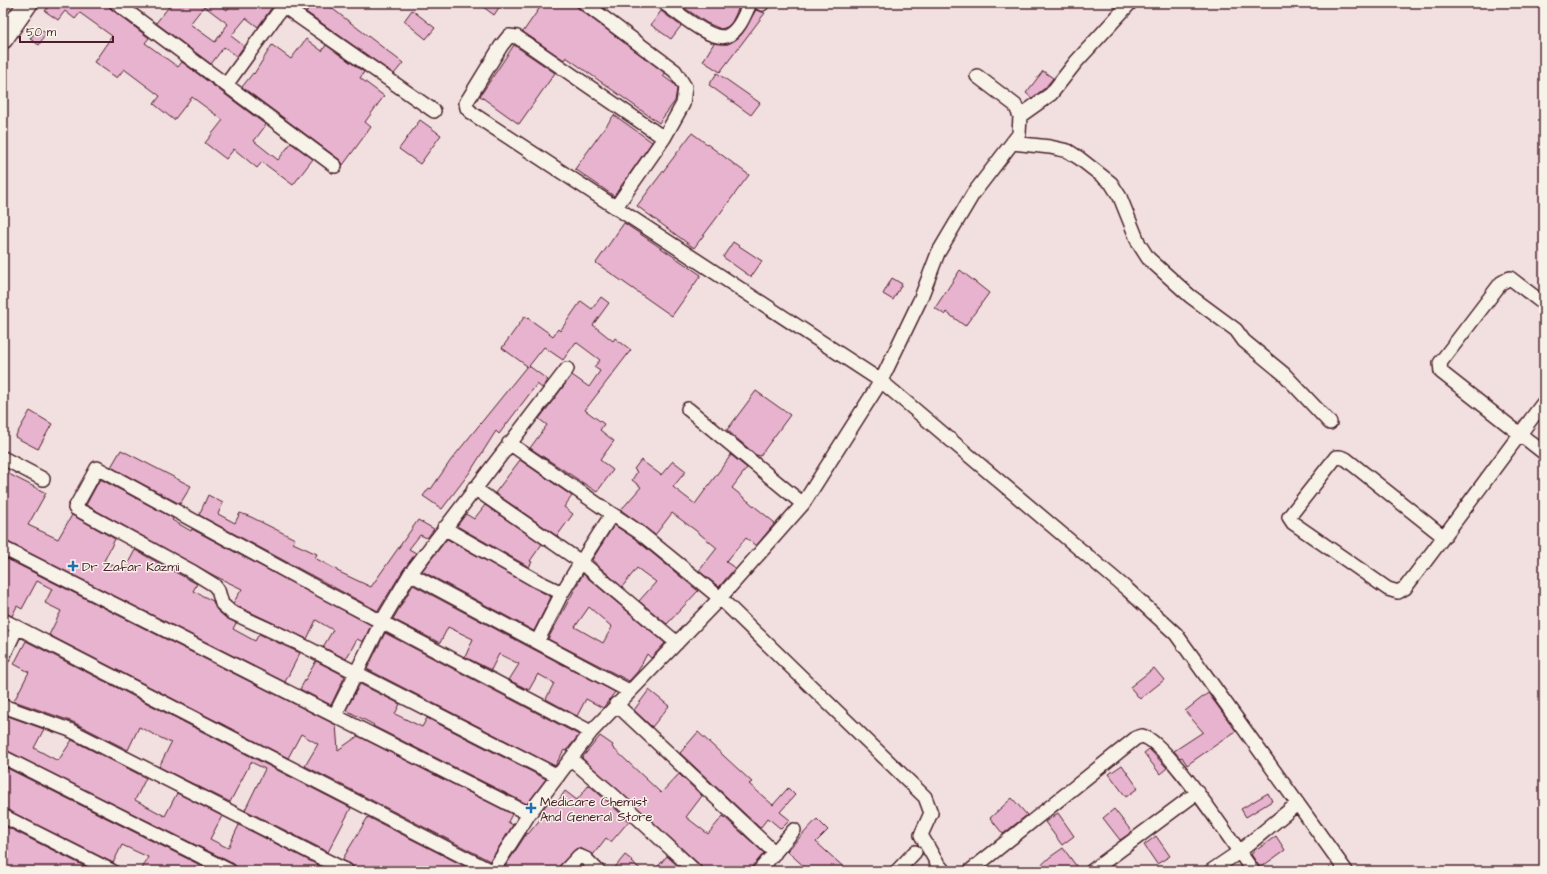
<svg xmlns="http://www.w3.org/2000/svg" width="1547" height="874" font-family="'Architects Daughter',sans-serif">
  <rect width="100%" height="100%" fill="#f2e0e0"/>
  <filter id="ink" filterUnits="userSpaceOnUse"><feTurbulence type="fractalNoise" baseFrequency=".025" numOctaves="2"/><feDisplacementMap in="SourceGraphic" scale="8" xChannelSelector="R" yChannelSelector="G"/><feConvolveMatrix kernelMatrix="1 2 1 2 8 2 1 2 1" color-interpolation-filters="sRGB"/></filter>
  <g filter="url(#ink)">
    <!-- building -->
    <path fill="#e8b3ce" stroke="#4a1f2b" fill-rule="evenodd" d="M51 3H108L111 9 149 38 145 43 178 67 182 62 266 125 254 141 278 160 291 143 313 159 293 185 262 162 257 168 234 149 226 159 205 143 223 120 192 97 174 120 154 104 160 96 124 69 117 78 94 62 112 36 80 13 75 19 65 11 58 20 45 11Z
      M172 3H218L227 10 232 3H271L272 7 258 27 246 18 231 36 244 46 237 56 224 47 211 64 156 23ZM204 6 228 24 215 42 190 24Z
      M312 3H325L403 63 394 74 306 12Z
      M478 3H502L494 15Z
      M543 3H574L579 9 665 73 663 76 674 84 677 89 675 101 659 123 566 57 564 60 523 32Z
      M677 3H741L732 22 727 27 721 29 707 23Z
      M412 10 435 28 426 39 404 21Z
      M756 10 765 13 720 72 703 61 714 43 728 44 740 36Z
      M661 11 681 26 671 39 651 25Z
      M38 28 46 33 39 45 30 39Z
      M306 39 322 51 326 45 364 72 360 78 384 96 365 122 371 127 343 165 340 160 242 87 253 73 254 74 272 45 291 59Z
      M514 45 555 73 519 124 480 96Z
      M1043 71 1053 78 1045 88 1032 98 1026 93Z
      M717 73 760 103 751 115 709 85Z
      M614 115 652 142 614 196 575 169Z
      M420 120 441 135 420 164 399 149Z
      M692 133 749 175 694 248 637 206Z
      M624 223 701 275 672 316 596 263Z
      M733 242 762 261 751 277 723 257Z
      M960 270 989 293 965 326 946 312 945 315 935 308Z
      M892 278 902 284 893 300 883 294Z
      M601 297 609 303 593 325 613 341 615 338 631 350 585 410 604 424 600 430 614 441 600 460 613 470 597 492 530 448 547 425 539 419 572 375 589 387 600 371 594 367 600 360 576 342 563 360 544 347 529 366 548 380 542 388 537 384 499 434 496 431 470 472 442 509 423 496 429 488 431 489 451 460 527 366 502 348 525 316 553 336 558 329 560 331 581 301 592 309Z
      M756 391 790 415 760 456 756 455 727 430Z
      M30 411 52 424 38 449 15 437Z
      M121 450 191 486 180 504 111 467Z
      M731 455 747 468 732 488 775 523 756 546 746 538 726 562 735 568 719 587 699 571 717 548 695 530 672 513 655 535 621 510 641 487 632 480 637 472 634 469 641 460 661 475 673 461 686 471 673 487 695 504Z
      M520 460 572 496 564 507 573 514 557 536 495 493Z
      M3 471 46 493 28 525 58 539 72 515 115 539 104 561 124 571 135 550 197 584 193 591 213 601 217 610 226 618 236 623 233 629 255 641 259 634 300 653 285 682 3 540Z
      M100 479 173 518 172 520 191 531 192 529 371 625 363 642 357 639 346 659 323 647 333 630 316 620 307 639 235 605 233 603 242 589 215 576 86 505Z
      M208 495 223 503 218 514 235 523 240 513 251 517 295 539 293 543 317 554 315 558 337 570V571L371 587 418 520 434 529 427 538 420 535 409 549 416 553 403 570 378 611 199 515Z
      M485 505 542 544 530 561 532 562 529 567 457 526 466 514 474 519Z
      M614 525 634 538 698 591 667 624 639 601 656 582 637 568 622 587 592 560Z
      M447 539 551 597 534 631 422 571Z
      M3 557 336 725 338 750 358 736 512 814 508 822 513 825 490 861 305 766 318 744 301 734 288 758 49 635 61 611 45 603 52 589 37 581 22 609 17 606 12 616 3 612Z
      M583 574 665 643 651 658 647 654 638 671 629 681 548 639ZM589 607 612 627 603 643 575 627Z
      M413 585 533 649 615 692 603 708 586 699 577 716 546 699 554 683 538 674 529 690 509 680 519 664 499 654 491 670 465 657 473 639 448 627 440 643 393 619Z
      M385 633 579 735 566 751 564 750 555 766 367 669Z
      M26 641 351 808 328 852 245 810 265 769 251 762 230 802 159 767 171 743 139 727 128 750 73 722 14 701 29 672 14 664Z
      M316 661 345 676 331 705 300 689Z
      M1154 668 1164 680 1140 699 1130 687Z
      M360 684 400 704 395 714 422 727 427 718 546 779 527 804 373 726 374 725 346 710Z
      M649 690 669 706 652 727 634 710Z
      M1208 693 1236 731 1187 765 1182 757 1180 758 1174 751 1203 732 1185 711Z
      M5 715 44 729 34 748 58 761 72 740 146 778 135 800 165 816 177 793 222 816 210 839 228 848 239 825 320 866 317 871H238L234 864 3 749V718Z
      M698 732 752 782 749 784 773 805 788 788 795 795 780 812 790 820 781 829 768 818 760 828 680 753Z
      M600 736 613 745 612 747 661 793 679 774 702 796 686 817 708 834 723 816 764 853 753 866 751 871H703L700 865 582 758Z
      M1149 749 1167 768 1160 774 1144 753Z
      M1122 765 1138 788 1126 797 1109 774Z
      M3 766 212 871H141L148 857 122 845 113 863 3 808Z
      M589 785 629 821 611 842 606 838 593 855 582 849 577 848 559 866 557 871H502L527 833 528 834 543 816 539 814 550 800 556 804 565 791 577 800Z
      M1268 793 1272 801 1246 817 1241 809Z
      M1012 798 1027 815 1003 834 990 818Z
      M1114 809 1132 832 1120 840 1103 818Z
      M1058 813 1074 836 1062 845 1045 822Z
      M368 817 474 871H357L351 864 342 860Z
      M817 819 828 830 816 842 848 871H809L787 851Z
      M3 825 94 871H3Z
      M1156 836 1170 856 1157 864 1144 845Z
      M1276 836 1285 850 1260 868 1251 854Z
      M1063 848 1080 871H1035L1050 857Z
      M625 855 633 861 632 862 643 871H612Z
      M667 856 683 871H654Z"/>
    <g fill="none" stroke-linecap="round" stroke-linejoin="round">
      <!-- street casing -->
      <g stroke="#4a1f2b" stroke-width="16">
        <path id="street" d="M116 3 335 166
          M279 3 434 111
          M584 3 675 71 685 87 683 104 664 138 616 207
          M664 3C677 12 711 42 727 36 739 31 745 14 750 3
          M760 3 762 4
          M226 85 283 6
          M1020 116 1051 94 1076 62 1130 3
          M664 138 517 37 509 36 501 46 466 103 467 108 473 114 881 381 1128 590 1176 634 1346 871
          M1012 143 1050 147 1068 151 1079 158 1111 183 1120 197 1139 244 1148 258 1190 296 1236 330 1244 341 1284 374 1330 423
          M1544 304 1510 278 1501 283 1440 363 1441 372 1544 453
          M688 409 803 504
          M509 443 612 514
          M3 458 43 479
          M474 488 581 562 612 514 639 532 720 598 925 797 931 813 921 835 937 863 944 871
          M444 528 537 581 562 593
          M1444 537 1346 459 1340 457H1336L1289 517 1293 523 1388 589 1398 592 1405 588C1452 527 1497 464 1544 402
          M3 548 529 814
          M410 574 629 691
          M3 620 491 871
          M537 642 562 593 581 562 677 643
          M3 657 17 627
          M616 704 775 853
          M3 706 70 730 347 871
          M335 715 382 621 410 574 567 369
          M3 757 230 871
          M571 759 613 795 695 871
          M558 776 296 642 231 612 222 604 218 590 214 585 193 572 75 508 97 468 317 588 591 732
          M3 816 112 871
          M493 871 529 814 591 732 720 598 803 504 881 381 920 300 938 253 973 194 1019 134 1020 116 1015 105 977 76
          M565 871 579 856 586 859 598 871
          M759 871 794 830
          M897 871 915 852
          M970 871 1136 738 1142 736C1166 740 1235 847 1253 871
          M1092 871 1198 792
          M1211 871 1239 852 1297 804"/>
      </g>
      <!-- secondary casing -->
      <g stroke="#4a1f2b" stroke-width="22">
        <path id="secondary" d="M3 39 28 3"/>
      </g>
      <!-- street -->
      <use href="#street" stroke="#f7f3e8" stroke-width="13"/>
      <!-- secondary -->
      <use href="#secondary" stroke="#f7f3e8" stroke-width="19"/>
    </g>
  </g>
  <!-- markers -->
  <g fill="#1f6fb2" stroke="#f7f3e8" stroke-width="1.5">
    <path d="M71 560h4v4h4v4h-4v4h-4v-4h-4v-4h4z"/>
    <path d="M529 802h4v4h4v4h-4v4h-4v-4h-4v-4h4z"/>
  </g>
  <g text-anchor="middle" stroke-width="3" stroke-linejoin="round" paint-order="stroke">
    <!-- poi labels -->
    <g font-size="13" fill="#4a1f2b" stroke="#f7f3e8" text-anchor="start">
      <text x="82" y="571">Dr Zafar Kazmi</text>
      <text x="540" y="806">Medicare Chemist<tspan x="540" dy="15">And General Store</tspan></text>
    </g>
  </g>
  <!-- margin -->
  <rect width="1547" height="874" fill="none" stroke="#f7f3e8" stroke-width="16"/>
  <rect x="8" y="8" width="1531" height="858" fill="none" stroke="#4a1f2b" stroke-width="1.5" filter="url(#ink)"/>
  <!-- scale -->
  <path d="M20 36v6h93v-6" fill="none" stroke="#4a1f2b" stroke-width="2"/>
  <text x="26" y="36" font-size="12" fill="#4a1f2b" stroke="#f7f3e8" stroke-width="3" paint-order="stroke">50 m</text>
</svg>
